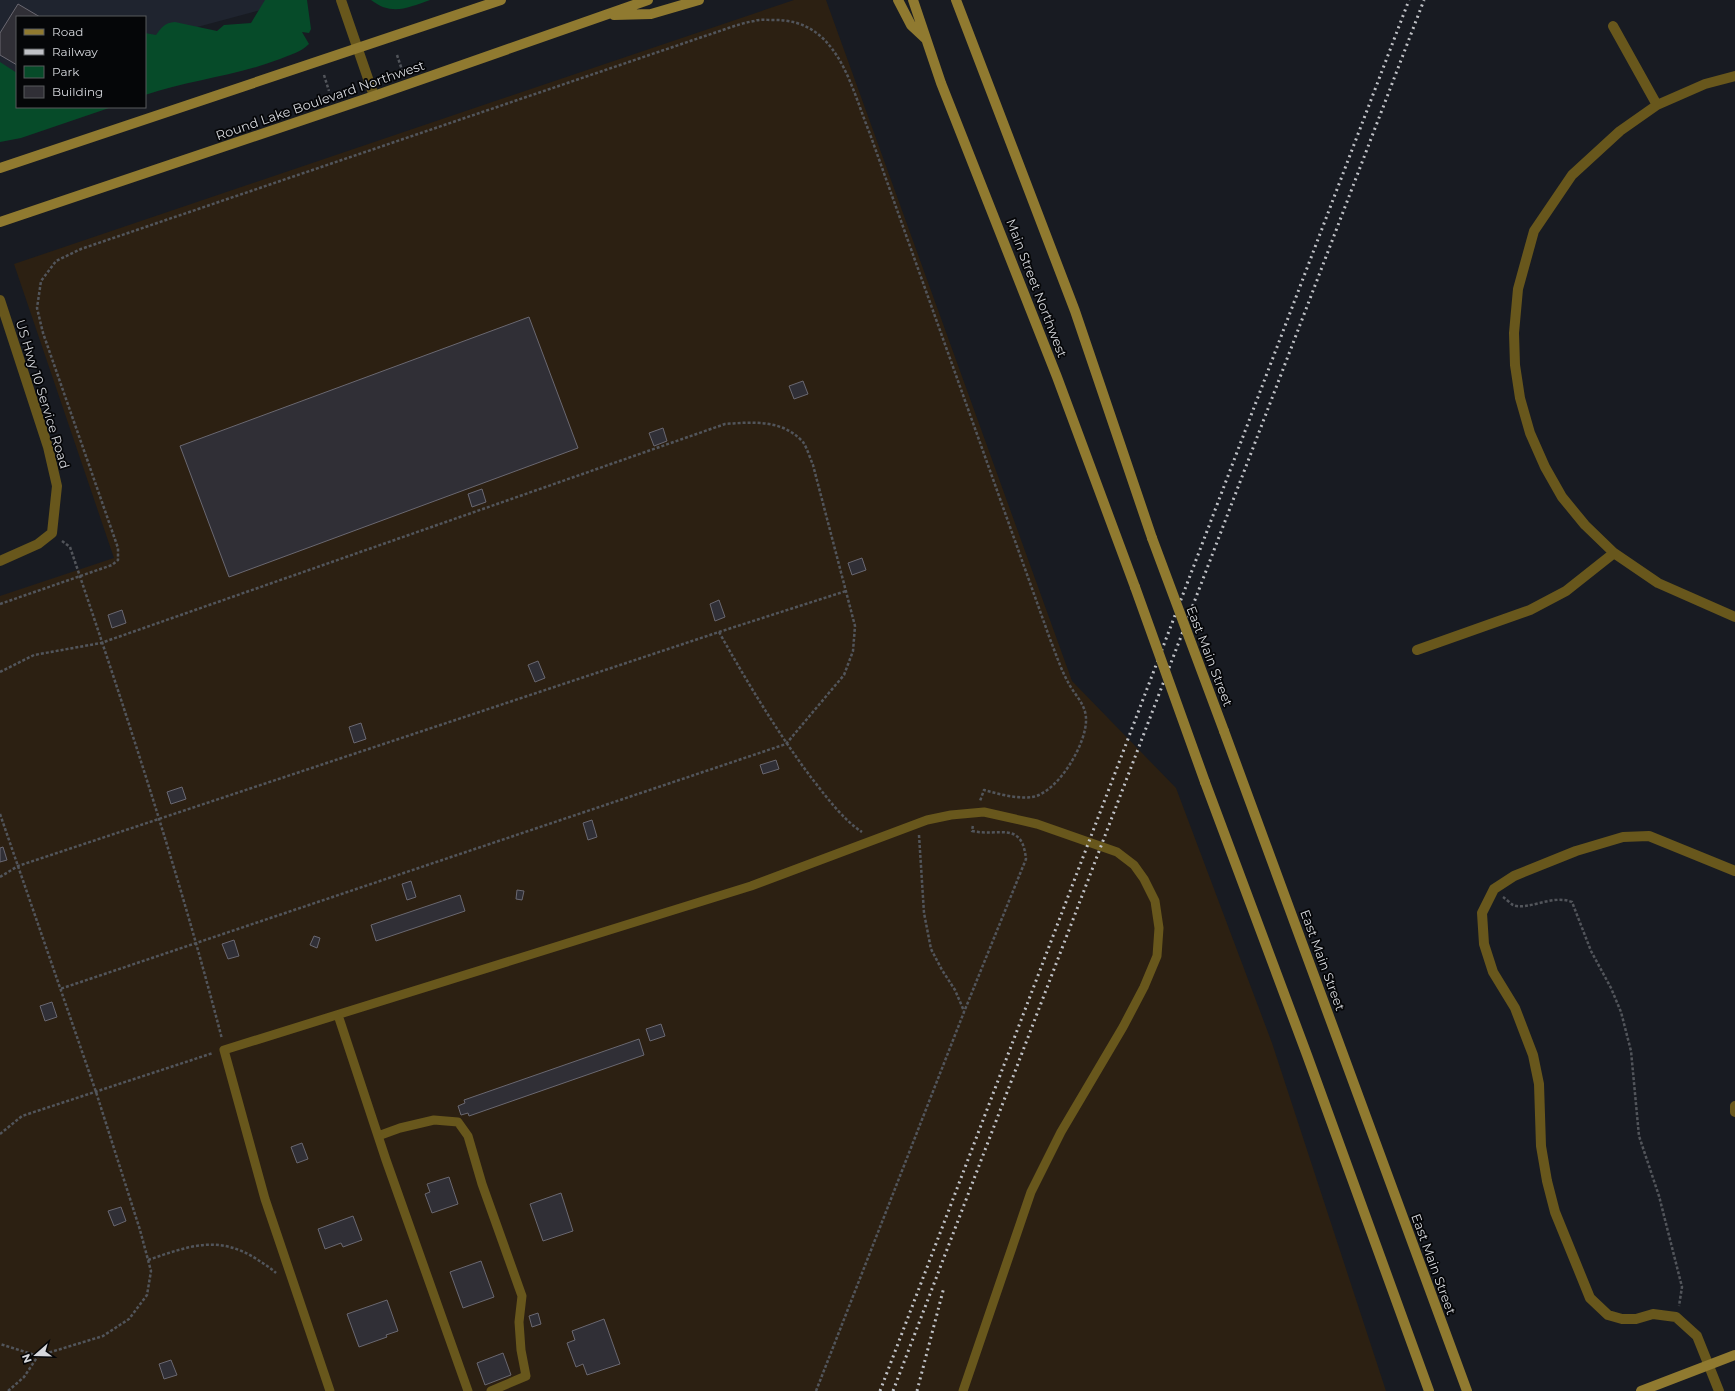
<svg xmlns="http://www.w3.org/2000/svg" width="1735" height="1391" font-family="Montserrat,sans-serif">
  <rect width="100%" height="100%" fill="#181b22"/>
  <!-- built -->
  <path fill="#1f242f" d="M0 0H298L145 41V17H17V81L0 70Z"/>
  <!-- industrial -->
  <path fill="#2c2012" d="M794 0H826L1072 681 1176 788 1272 1043 1386 1391H0V596L114 558 14 264Z"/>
  <!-- green -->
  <path fill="#064b29" d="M265 0H307L311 29 309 33 302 32 309 44C301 52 290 55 280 59 236 76 189 80 145 95V33L156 35C162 27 164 23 175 22L217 31 224 25 251 23Z
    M371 0H430C407 8 392 16 371 0Z
    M0 62 17 73V107H112L21 138 0 142Z"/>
  <!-- building -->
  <path fill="#302f36" stroke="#6a6871" d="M18 4 40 17H17V65L0 55V33Z
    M529 317 578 448 229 577 180 446Z
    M803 381 808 394 794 399 789 386Z
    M663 428 667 441 654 446 649 433Z
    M482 489 486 502 472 507 468 494Z
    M862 558 866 570 852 575 848 563Z
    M719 600 725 617 715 621 710 604Z
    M122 610 126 623 112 628 108 615Z
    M538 661 545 678 535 682 528 665Z
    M361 723 366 739 354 743 349 727Z
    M776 760 779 769 763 774 760 765Z
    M182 787 186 799 171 804 167 792Z
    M592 820 597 837 588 840 583 823Z
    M3 847 7 860 0 862V848Z
    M411 881 416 897 407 900 402 884Z
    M517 890 524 891 522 900 516 899Z
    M460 895 465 911 376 941 371 925Z
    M314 936 320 938 317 948 310 945Z
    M234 940 239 956 228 959 222 944Z
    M52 1002 57 1017 45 1021 40 1006Z
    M661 1024 665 1036 650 1041 646 1029Z
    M639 1039 644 1055 469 1116 468 1113 461 1115 458 1106 465 1103 464 1100Z
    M302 1143 308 1159 297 1163 291 1147Z
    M449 1177 458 1204 432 1213 425 1194 430 1192 427 1184Z
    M561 1193 573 1231 543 1241 530 1204Z
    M121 1207 126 1221 114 1226 108 1211Z
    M353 1216 362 1240 343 1247 341 1243 325 1249 318 1229Z
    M481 1261 494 1297 463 1308 450 1272Z
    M387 1300 398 1331 386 1335 387 1337 359 1347 347 1314Z
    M538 1313 541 1324 532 1327 529 1316Z
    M604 1319 620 1364 587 1375 583 1364 576 1367 567 1343 575 1340 572 1331Z
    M503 1353 511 1375 485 1385 477 1363Z
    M171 1360 177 1375 164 1379 159 1364Z"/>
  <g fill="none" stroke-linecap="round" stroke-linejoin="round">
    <!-- path -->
    <path stroke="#52555b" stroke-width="2.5" stroke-dasharray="3 2" stroke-linecap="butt" d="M397 55 403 73
      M324 75 329 91
      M62 541 70 547C125 709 179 873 222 1039
      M0 604 112 565 118 560V548L43 333 37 308 41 281 56 261 81 249 705 36C721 31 737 24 754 21 760 19 766 20 772 20 838 18 850 85 870 134L1050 639C1056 654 1061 670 1069 684 1075 695 1086 705 1086 719 1087 743 1058 793 1032 797 1016 799 999 794 984 790L980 801
      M719 632C747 682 776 730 810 776 825 795 842 819 862 832
      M0 672 34 655 101 643 725 424C753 422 782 419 803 442 807 448 810 458 813 465L855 626 853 651 844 675 786 744 60 989
      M0 814 96 1092 140 1230 151 1271 147 1295 129 1319 103 1336 38 1356 0 1344
      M919 835 924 913 931 949 942 970 955 990 964 1011
      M0 877 18 866 719 632 846 591
      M1503 897C1506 899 1510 903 1513 905 1528 911 1552 894 1572 902L1591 951 1611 988 1621 1012 1631 1051 1639 1136 1659 1196 1682 1287 1679 1306
      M0 1134 22 1116 213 1053
      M148 1260C189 1246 219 1234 258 1260 264 1264 271 1268 276 1273
      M8 1391 24 1377 38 1356
      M816 1391 964 1012 1026 859C1022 820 999 837 972 831L973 825"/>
    <!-- lane -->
    <path stroke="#68571c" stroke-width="9" d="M338 1015 386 1160 468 1391
      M378 1136 400 1128 434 1120 458 1122 468 1136 482 1184 522 1296 519 1322 521 1350 526 1376 491 1391
      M330 1391 265 1199 224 1050 751 886 927 820 951 815 984 812 1037 824 1117 852 1134 865 1144 879 1155 901 1159 928 1157 956 1144 987 1123 1027 1061 1132 1031 1192 963 1391"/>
    <!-- street -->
    <path stroke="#68571c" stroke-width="10" d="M341 0 374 96
      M1613 26 1657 105
      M1735 76 1705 84 1657 105 1620 131 1572 175 1534 231 1518 289 1514 333 1515 365 1520 398 1530 433 1545 467 1562 497 1585 525 1614 553 1658 583 1735 617
      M0 300 48 447 57 486 52 533 38 544 0 561
      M1417 650 1530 610 1566 591 1614 553
      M1735 1106V1112
      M1719 1391 1697 1336 1676 1317 1653 1314 1636 1319H1622L1608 1315 1590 1298 1555 1212 1547 1181 1541 1146 1539 1084 1533 1055 1515 1008 1493 972 1484 944 1482 913 1494 889 1514 876 1576 851 1623 837 1649 836 1735 871"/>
    <!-- secondary -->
    <path stroke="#907a30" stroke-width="10" d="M898 0 911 25 926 39
      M913 0 941 83 1057 377 1135 587
      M956 0 1075 311 1152 538
      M614 15 651 14 699 0
      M0 168 501 0
      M0 222 374 96 648 0
      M1224 731 1467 1391
      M1205 782 1307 1055 1429 1391
      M1641 1391 1735 1355"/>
    <!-- rail -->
    <path stroke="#c0c2c7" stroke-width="3" stroke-dasharray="2 4" stroke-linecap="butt" d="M880 1391 1409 0
      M893 1391 1424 0
      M917 1391 944 1287"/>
    <!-- secondary-bridge -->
    <path stroke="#907a30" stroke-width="10" d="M1152 538 1224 731
      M1135 587 1205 782"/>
  </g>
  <g text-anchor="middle" stroke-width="3.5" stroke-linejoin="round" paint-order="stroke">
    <!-- street labels -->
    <g font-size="13" fill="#d6d8dd" stroke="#050608">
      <text transform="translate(320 100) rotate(-19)" y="5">Round Lake Boulevard Northwest</text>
      <text transform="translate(1037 288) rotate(69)" y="5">Main Street Northwest</text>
      <text transform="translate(43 394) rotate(73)" y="5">US Hwy 10 Service Road</text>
      <text transform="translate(1210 656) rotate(69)" y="5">East Main Street</text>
      <text transform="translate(1323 960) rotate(70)" y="5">East Main Street</text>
      <text transform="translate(1434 1264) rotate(70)" y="5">East Main Street</text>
    </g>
  </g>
  <!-- legend -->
  <rect x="16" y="16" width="130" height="92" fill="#050608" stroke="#595a5d"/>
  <rect x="24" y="29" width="20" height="6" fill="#907a30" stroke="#595a5d"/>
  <text x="52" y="36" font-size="12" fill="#d6d8dd">Road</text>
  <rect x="24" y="49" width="20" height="6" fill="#c0c2c7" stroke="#595a5d"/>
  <text x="52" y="56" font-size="12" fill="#d6d8dd">Railway</text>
  <rect x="24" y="66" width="20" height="12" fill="#064b29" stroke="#595a5d"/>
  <text x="52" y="76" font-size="12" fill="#d6d8dd">Park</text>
  <rect x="24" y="86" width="20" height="12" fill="#302f36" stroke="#595a5d"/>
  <text x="52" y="96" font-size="12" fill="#d6d8dd">Building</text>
  <!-- north arrow -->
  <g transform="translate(36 1355) rotate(250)" stroke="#050608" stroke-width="3" paint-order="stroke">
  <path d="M0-3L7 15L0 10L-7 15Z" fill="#d6d8dd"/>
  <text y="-6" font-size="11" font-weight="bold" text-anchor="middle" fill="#d6d8dd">N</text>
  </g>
</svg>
